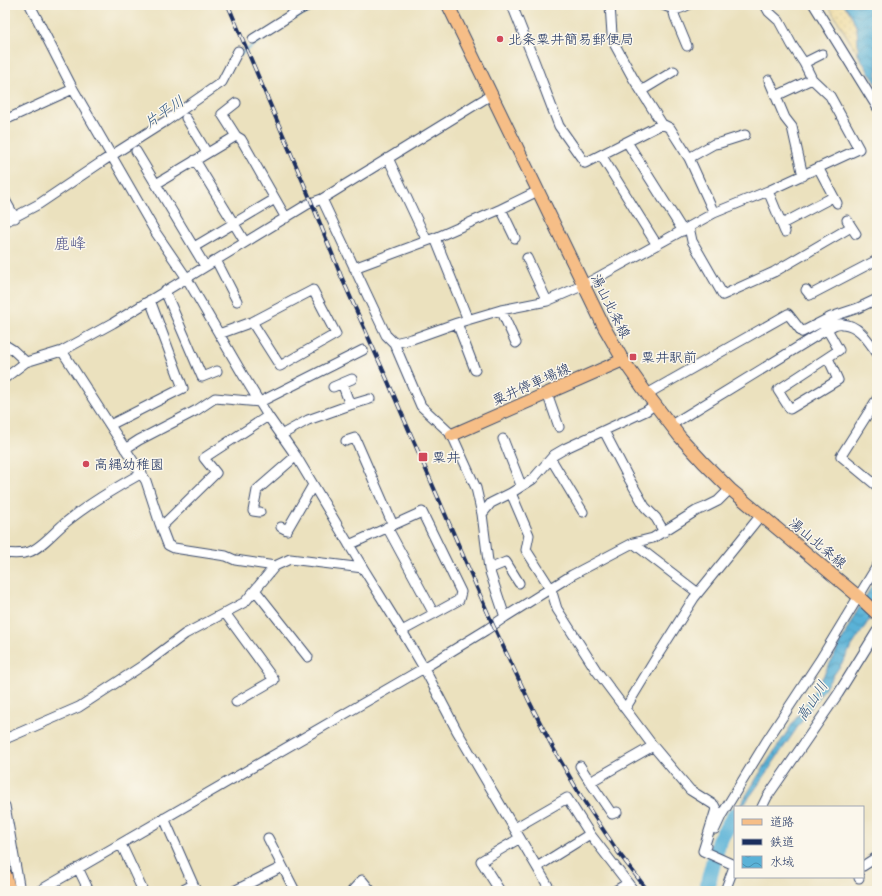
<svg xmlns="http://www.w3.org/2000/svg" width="882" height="896" font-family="Caveat,'Klee One',sans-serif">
  <defs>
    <pattern id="sand-dots" width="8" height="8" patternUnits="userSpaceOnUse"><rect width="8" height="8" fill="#eeda9e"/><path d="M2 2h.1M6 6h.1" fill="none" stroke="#ccbb8a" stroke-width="1.8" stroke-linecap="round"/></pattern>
    <pattern id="water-waves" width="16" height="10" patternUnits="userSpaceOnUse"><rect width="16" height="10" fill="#5ab2d7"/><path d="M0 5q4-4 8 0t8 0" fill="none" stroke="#4a91b2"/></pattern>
  </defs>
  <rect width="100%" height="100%" fill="#fbf7ec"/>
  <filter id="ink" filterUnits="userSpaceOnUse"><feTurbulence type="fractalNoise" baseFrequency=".025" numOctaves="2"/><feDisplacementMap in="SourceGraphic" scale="8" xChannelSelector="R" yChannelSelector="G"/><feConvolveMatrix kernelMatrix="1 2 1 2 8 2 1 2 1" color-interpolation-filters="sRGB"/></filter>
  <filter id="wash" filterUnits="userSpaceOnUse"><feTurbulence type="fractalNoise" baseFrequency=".012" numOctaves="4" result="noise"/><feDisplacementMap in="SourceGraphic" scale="16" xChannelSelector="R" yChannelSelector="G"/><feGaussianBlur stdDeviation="0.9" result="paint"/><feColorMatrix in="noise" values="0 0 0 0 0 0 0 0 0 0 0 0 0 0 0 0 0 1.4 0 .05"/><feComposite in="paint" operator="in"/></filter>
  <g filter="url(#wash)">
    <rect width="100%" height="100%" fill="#ebe1be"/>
    <!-- sand -->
    <path fill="url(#sand-dots)" stroke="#84847e" d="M828 5H843C858 17 859 38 859 56Z"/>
    <!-- water -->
    <path fill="url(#water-waves)" stroke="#3a709a" d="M843 5H877V85L859 56 857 29 852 16 847 8Z
      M877 577C877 584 879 598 876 605 869 625 853 641 844 660L777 757 764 777 742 807H739L760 773 820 682 834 656 853 618Z"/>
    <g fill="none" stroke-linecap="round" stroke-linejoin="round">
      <!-- stream -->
      <path stroke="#5ab2d7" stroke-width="2.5" d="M292 19 323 5
        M241 55 242 53 279 28"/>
      <!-- river -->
      <path stroke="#5ab2d7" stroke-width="16" d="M706 891 719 840 735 815"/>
    </g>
  </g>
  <g filter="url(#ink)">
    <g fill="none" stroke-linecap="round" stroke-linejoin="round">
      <!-- minor casing -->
      <g stroke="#3a4a6c" stroke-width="11">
        <path id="minor" d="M30 5 73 89 156 233 186 277 243 375 268 416 296 456 363 568 402 631 424 668 457 731 551 891
          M512 5 535 63 559 126 585 163 662 124
          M610 5 612 34 615 45 633 78 662 124 670 128 689 158 714 213
          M663 5C674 10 677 11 688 5
          M814 5 877 107
          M673 9 675 17 687 46
          M253 39 299 10 309 5
          M804 63 822 54
          M769 80 785 118 792 127 803 176
          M641 91 674 71
          M776 96 812 79
          M186 118 207 153
          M5 120 73 89
          M236 136 222 114 236 103
          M627 142 683 231
          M136 151 205 266
          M601 155 657 245
          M388 158 427 241
          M689 158 714 144 720 143 745 135
          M195 160 245 242
          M819 169 837 203
          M156 184 236 136 241 139 286 218
          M768 191 785 232
          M322 199 386 335 394 343 421 406 452 435 476 488 482 514 489 569 505 617
          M5 200 15 218
          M501 209 515 238
          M847 220 856 234
          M5 222 39 204 103 161 166 121 222 82 238 51
          M782 224 833 197
          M689 227 692 241 723 295 774 272 851 227
          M435 238 468 320
          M194 247 275 199
          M527 258 547 301
          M216 260 237 301
          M354 268 435 238 501 209 538 191
          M806 290 810 295 875 261
          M165 291 202 377 217 371
          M501 310 516 343
          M457 323 475 370
          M824 324 839 350 778 390 790 409 838 380 828 358
          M219 334 252 322 313 290 336 334 280 366 252 322
          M394 343 412 339 457 323 501 310 547 301 584 285 714 213 768 191 859 149 830 96 812 79 804 63 792 45 779 21 769 12 765 5
          M5 345 13 350 26 362
          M62 351 146 481 160 524 168 545 174 548 226 556 235 560 275 566
          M5 378 26 362 62 351 113 323 308 204 322 199 491 95
          M333 387 352 379
          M547 393 559 427
          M647 394 788 314 802 332 831 317 858 308 877 299
          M877 399 841 456 877 486
          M350 405 370 399
          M110 425 183 388 150 300
          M671 425 834 325C837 324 840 323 843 324 859 325 869 342 877 353
          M604 431 628 477 645 507 656 518 664 532
          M281 435 308 420 350 405 342 383
          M503 439 521 485
          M346 441 355 438 393 525
          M125 449 139 440 197 410 215 398 260 402 363 350
          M551 459 583 512
          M511 493 529 535 526 550 551 589 557 609 596 670 653 746 690 790 714 805 716 809 703 851
          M260 512 253 511 257 490 296 456
          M482 514 491 503 511 493 533 479 554 455 566 448 646 411 654 405
          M161 527 216 473 204 458 268 416
          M281 527 287 530 313 485
          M387 527 434 614
          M633 543 698 593
          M349 545 422 512 461 592 459 600 402 631
          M5 553C13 554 22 554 29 552 41 548 55 531 65 523 88 504 115 488 142 473
          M489 569 506 562 519 583
          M255 590 308 657
          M225 613 274 680 236 702
          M625 709 656 658 694 598 761 515
          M5 739 79 707 145 664 185 634 245 602 275 566 290 559 363 568
          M580 766 590 782
          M5 806 20 891
          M762 807 767 797 838 694 877 631
          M617 812 612 814 590 782 653 746
          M164 818 196 891
          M515 828 567 798 590 834 634 891
          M715 829 721 816 766 742 820 660 877 566
          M268 838 295 891
          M121 844 143 891
          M706 846 703 851 734 865
          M863 866 877 857
          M537 867 590 834
          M78 868 89 891
          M859 877V878
          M39 891 424 668 486 630 505 617 572 575 633 543 653 538 696 511 706 507 718 501 730 489
          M181 891 193 885
          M234 891 282 867
          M352 891 362 880 371 891
          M500 891 481 861 520 838
          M615 891 628 883
          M725 891 735 864"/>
      </g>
      <!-- major casing -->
      <g stroke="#3a4a6c" stroke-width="14">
        <path id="major" d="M448 5 604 327 623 360 647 394 680 437 703 462 730 489 859 597 877 614
          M452 435 623 360"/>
      </g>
      <!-- highway casing -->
      <g stroke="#3a4a6c" stroke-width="15">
        <path id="highway" d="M5 875 9 891"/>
      </g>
      <!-- minor -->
      <use href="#minor" stroke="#fff" stroke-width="9"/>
      <!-- major -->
      <use href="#major" stroke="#f6be87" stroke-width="12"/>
      <!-- highway -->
      <use href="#highway" stroke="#f6be87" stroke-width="13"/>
      <!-- rail casing -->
      <g stroke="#1b2f5e" stroke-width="4">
        <path id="rail" d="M228 5 309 196 341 276 386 377 493 625 530 703 553 748 582 798 618 852 648 891"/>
      </g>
      <!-- rail -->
      <use href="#rail" stroke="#fbf7ec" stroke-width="2.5" stroke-dasharray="8" stroke-linecap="butt"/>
    </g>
  </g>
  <!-- markers -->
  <g fill="#d1495b" stroke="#fbf7ec" stroke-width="1.5">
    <circle cx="500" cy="39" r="4"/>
    <rect x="629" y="353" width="8" height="8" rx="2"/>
    <rect x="418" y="452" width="10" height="10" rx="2"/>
    <circle cx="86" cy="464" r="4"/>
  </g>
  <g text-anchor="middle" stroke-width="3" stroke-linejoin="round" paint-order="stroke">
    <!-- poi labels -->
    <g font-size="14" fill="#1b2f5e" stroke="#fbf7ec" text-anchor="start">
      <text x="508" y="44">北条粟井簡易郵便局</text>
      <text x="641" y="362">粟井駅前</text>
      <text x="432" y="462">粟井</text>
      <text x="94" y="469">高縄幼稚園</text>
    </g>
    <!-- street labels -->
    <g font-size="14" fill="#1b2f5e" stroke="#fbf7ec">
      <text transform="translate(611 306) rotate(63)" y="5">湯山北条線</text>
      <text transform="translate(531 384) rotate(-24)" y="5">粟井停車場線</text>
      <text transform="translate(818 543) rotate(40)" y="5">湯山北条線</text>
    </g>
    <!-- water labels -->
    <g font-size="15" font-style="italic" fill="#2e5682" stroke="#fbf7ec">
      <text transform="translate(164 112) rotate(-34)" y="5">片平川</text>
      <text transform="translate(812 701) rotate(-57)" y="5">高山川</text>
    </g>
    <!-- quarter labels -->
    <g font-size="16" fill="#52568c" stroke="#fbf7ec">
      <text x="70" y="249">鹿峰</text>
    </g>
  </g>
  <!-- margin -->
  <rect width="882" height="896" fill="none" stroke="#fbf7ec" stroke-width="20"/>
  <!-- legend -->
  <rect x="734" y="806" width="130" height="72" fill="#fbf7ec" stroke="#a1a7b3"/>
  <rect x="742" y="819" width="20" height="6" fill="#f6be87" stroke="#a1a7b3"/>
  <text x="770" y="826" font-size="12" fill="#1b2f5e">道路</text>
  <rect x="742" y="839" width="20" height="6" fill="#1b2f5e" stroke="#a1a7b3"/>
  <text x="770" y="846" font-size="12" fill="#1b2f5e">鉄道</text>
  <rect x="742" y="856" width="20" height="12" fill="url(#water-waves)" stroke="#a1a7b3"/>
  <text x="770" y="866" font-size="12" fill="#1b2f5e">水域</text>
</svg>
